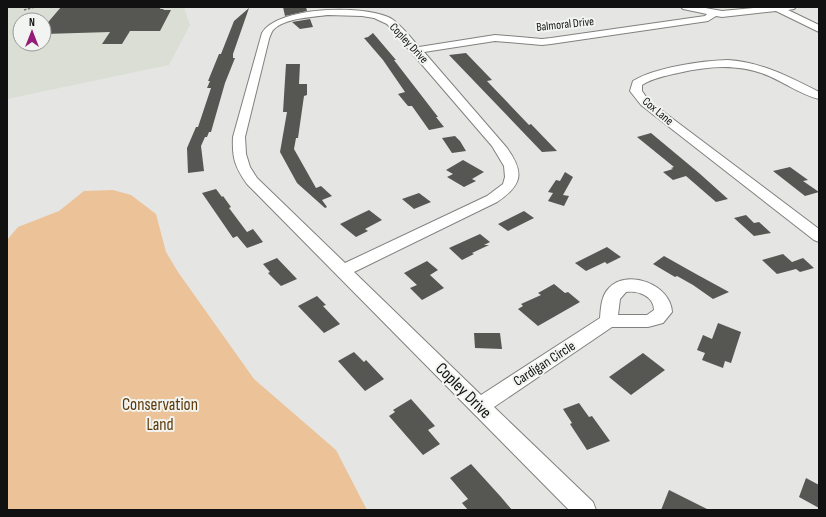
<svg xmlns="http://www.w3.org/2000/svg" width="826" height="517" font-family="'Sofia Sans Condensed',sans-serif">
  <rect width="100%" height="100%" fill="#e5e6e3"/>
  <!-- built -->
  <path fill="#daded4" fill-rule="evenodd" d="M7 7H184L190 25 169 65 7 99ZM20 20H44V44H20Z"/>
  <!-- green -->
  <path fill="#ecc298" d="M113 190 131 195 156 214 166 252 178 272 254 379 336 450 367 510H7V240L18 227 59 211 84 191Z"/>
  <!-- building -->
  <path fill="#565653" d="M61 7H161L160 9H164L163 10H171L160 31H130L122 44H102L110 32 44 34V27Z
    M283 7H306L307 11 285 16Z
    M249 8 233 54V58H235L225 83 211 132H209L207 137H205L201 146 204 171 188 173 187 148 196 127H198L211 88H207L210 81H208L219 54H221L234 21Z
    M310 19 313 27 300 29 292 22Z
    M373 33 396 60H394L438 117H436L444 127 429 130 412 106H408L398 94 405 92 383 60 364 38 368 37Z
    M466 53 492 80 487 81 529 125 531 124 557 151 542 152 449 55Z
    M286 64H300L299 84H307V95L304 96 298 138H296L294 149 316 188 321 186 332 196 322 200 327 207 325 208 297 183 280 152 287 112H283Z
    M651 133 699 173 728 199 716 202 686 176 673 180 663 172 673 169 671 168 674 167 637 137Z
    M455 136 460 141 466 151 452 153 442 138Z
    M463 160 484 172 472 179 476 181 464 187 447 177 453 174 446 170Z
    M790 167 808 180 803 181 819 192 805 196 773 171Z
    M565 172 573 177 563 195 569 196 564 206 548 201 553 193 548 192 556 180 560 181Z
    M216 189 222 197 223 196 231 207 229 208 247 232 253 229 263 242 247 248 237 236 233 238 202 193Z
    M419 193 431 202 414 209 402 199Z
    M369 210 382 220 365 229 368 231 356 237 340 224Z
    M524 211 534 218 508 231 498 224Z
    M746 215 754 223 759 222 771 233 754 236 734 218Z
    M480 234 490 242 484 245H489L472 253 474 254 462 260 449 248Z
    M607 247 621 257 607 264 605 262 586 271 575 263Z
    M783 254 792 262 803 258 814 268 800 272 796 269 777 274 762 260Z
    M664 256 696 274 729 292 713 299 693 285 677 276 675 277 653 264Z
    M277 258 297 279 281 286 268 273 270 272 263 264Z
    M427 261 438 270 430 275 444 288 422 300 410 288 417 285 404 273Z
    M554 284 565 293 568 292 580 302 538 326 518 309 523 306 521 304 541 295 538 293Z
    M317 296 326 305 323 306 340 324 324 333 298 306Z
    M718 323 741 332 731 363 725 361 723 368 702 360 705 353 697 350 703 335 712 339Z
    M474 333H500L502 349 475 348Z
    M354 352 364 362 366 360 384 379 365 391 338 361Z
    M643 353 665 370 631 395 609 377Z
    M411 399 435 426 428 430 440 444 423 455 389 416 395 412 393 410Z
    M579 403 589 417 592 416 610 441 587 450 570 424 572 423 563 409Z
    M471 464 501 497 512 510H468L462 503 468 499 450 478Z
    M806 478 819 485V508L799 497Z
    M669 490 709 510H661Z"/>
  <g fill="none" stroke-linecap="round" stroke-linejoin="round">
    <!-- minor casing -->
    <g stroke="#81827f" stroke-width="2">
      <path id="minor" d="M681 7H700L722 11 764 7H796L794 9 788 10 819 25V32L776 11 722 17 716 16 708 21 551 44 542 45 495 41 424 52 507 148C525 173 522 185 497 202L354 272 481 395 600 318C601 308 601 296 609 288 628 268 671 285 672 312L663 323 648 327H612L494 407 593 502 596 510H569L247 184C235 167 232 158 233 137L262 33C278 6 362 5 388 17 398 21 411 38 419 47L495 35 542 39 551 38 705 16 707 14 683 9ZM328 15 362 16 374 18 387 24 492 146 504 166 505 177 503 184 487 196 345 263 257 178 250 167 246 154 245 137 269 39C270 36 271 33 273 30 284 18 313 17 328 15ZM626 292C638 290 654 296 654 310L647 315H618L620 299Z
        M728 60C761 62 790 77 819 92V99C802 95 785 83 769 76 738 63 709 66 678 73 665 76 653 78 642 85V91L649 101 819 229V242L814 240 641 105 630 91 633 81C656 67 701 61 728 60Z"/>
    </g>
    <!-- path -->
    <path stroke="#7a7b79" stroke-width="1.5" stroke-dasharray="2.5 1.5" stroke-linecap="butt" d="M24 10 35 7"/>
    <!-- minor -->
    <use href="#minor" fill="#fff" fill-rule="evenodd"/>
  </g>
  <g text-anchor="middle" stroke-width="4" stroke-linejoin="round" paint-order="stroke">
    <!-- far-street labels -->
    <g font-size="12" fill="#101110" stroke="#f2f4f1">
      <text transform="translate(565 24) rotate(-6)" y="4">Balmoral Drive</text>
      <text transform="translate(409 43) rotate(47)" y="4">Copley Drive</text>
      <text transform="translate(658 111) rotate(40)" y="4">Cox Lane</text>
    </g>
    <!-- street labels -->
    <g font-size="14" fill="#101110" stroke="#f2f4f1">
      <text transform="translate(544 363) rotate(-33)" y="5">Cardigan Circle</text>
    </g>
    <!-- near-street labels -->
    <g font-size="17" fill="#101110" stroke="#f2f4f1">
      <text transform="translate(464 390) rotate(45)" y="6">Copley Drive</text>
    </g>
    <!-- near-park labels -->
    <g font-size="17" fill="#5e3908" stroke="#f2f4f1">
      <text x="160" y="410">Conservation<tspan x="160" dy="20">Land</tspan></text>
    </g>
  </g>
  <!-- border -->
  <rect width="826" height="517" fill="none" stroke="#101110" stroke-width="16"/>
  <!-- north arrow -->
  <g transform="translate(32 32)"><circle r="19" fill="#f2f4f1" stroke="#989997"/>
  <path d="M0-3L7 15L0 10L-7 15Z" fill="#941d7a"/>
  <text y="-6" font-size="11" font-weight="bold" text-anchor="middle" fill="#101110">N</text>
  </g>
</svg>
